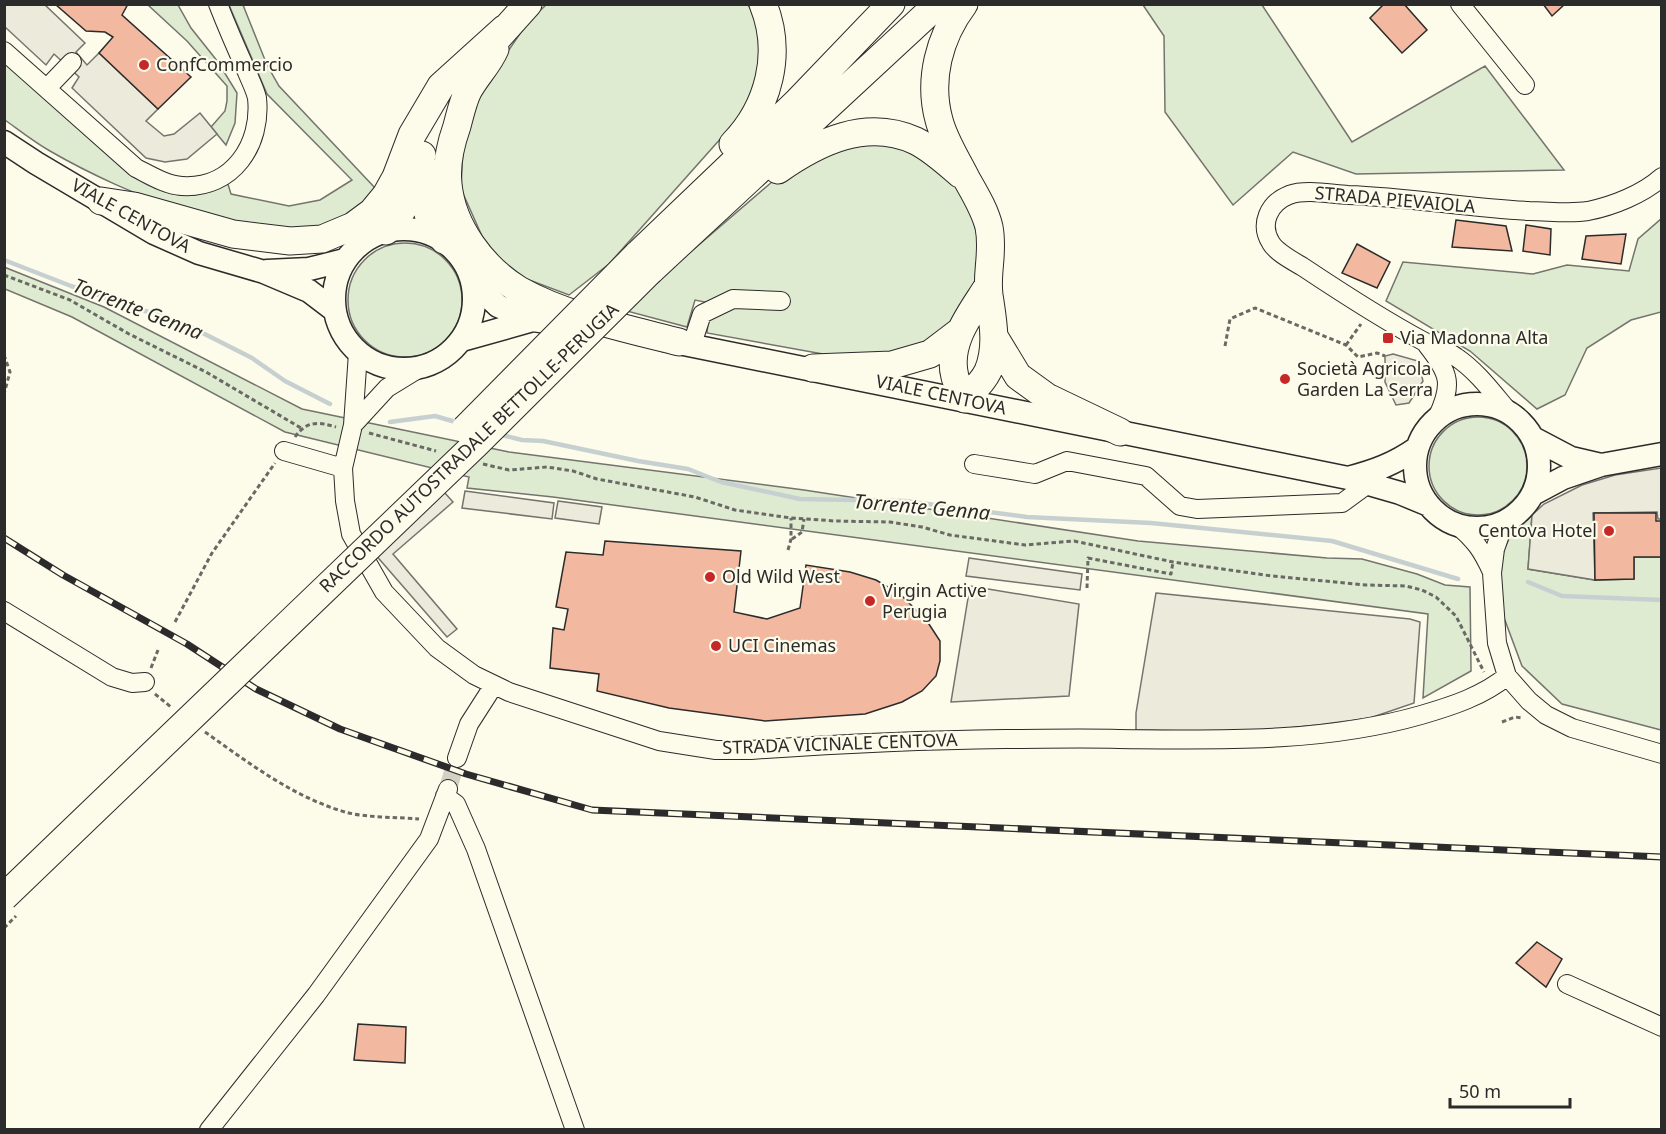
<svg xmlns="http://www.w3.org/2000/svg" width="1666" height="1134" font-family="'Noto Sans',sans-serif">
  <rect width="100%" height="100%" fill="#fdfbea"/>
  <!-- green -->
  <path fill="#deebd1" stroke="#74746e" stroke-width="1.5" d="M148 5H178L191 28 218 62 237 93 235 123 226 145 211 127 225 111 227 101V86L187 41Z
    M229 5H243L267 65 279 86 376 189C368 197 360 208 350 214 274 261 119 191 50 151 34 142 19 130 5 120L4 62 129 174C148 187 177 201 201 193 210 190 219 185 227 181L231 194 289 206 320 200 352 180 267 94Z
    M546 5H748L756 17 762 71 746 110 609 264 569 295 516 275 486 245 461 189 464 125 484 86 528 22Z
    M1143 5H1262L1352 142 1485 66 1564 170 1356 174 1293 152 1233 205 1165 112 1164 36Z
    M886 142 932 157 967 196 980 246 973 298 943 331 908 353 845 358 707 333 710 303 695 300 687 327 623 310 780 175 840 143Z
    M1661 219V312L1631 320 1587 348 1565 395 1537 409 1470 351 1386 301 1403 262 1533 274 1567 265 1629 271 1638 239Z
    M348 300a57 57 0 1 1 114 0a57 57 0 1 1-114 0Z
    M4 267 104 307 302 409 509 452 804 490 1138 541 1327 558 1362 559 1417 574 1445 585 1470 587 1471 671 1423 698 1428 614 553 497 467 488 469 477 285 432 72 317 5 289Z
    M1429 466a49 49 0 1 1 98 0a49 49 0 1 1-98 0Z
    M1532 515 1528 569 1595 580 1634 579V557H1661V730L1562 704 1522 666 1503 615 1499 563 1510 536Z"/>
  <!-- parking -->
  <path fill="#eceadb" stroke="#74746e" stroke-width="1.5" d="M4 5H45L85 43 76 52 87 65 99 53 158 109 146 121 164 136 174 134 200 113 217 134 187 159 165 162 146 158 72 88 79 77 54 54 46 65 5 27Z
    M1393 354 1418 361 1423 381 1409 403 1396 405 1385 382V356Z
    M1661 468V519H1658L1657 512 1593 513 1595 580 1528 569 1532 515 1544 504 1582 485 1615 475Z
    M465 491 554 503 552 519 462 508Z
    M444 492 453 502 393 554 457 629 447 637 374 553Z
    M558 501 602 507 599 524 555 518Z
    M969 558 1082 574 1080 590 966 576Z
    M970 586 1079 604 1069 696 951 702Z
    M1156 593 1410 619 1420 622 1414 703 1370 718 1317 725 1250 732 1136 730V713Z"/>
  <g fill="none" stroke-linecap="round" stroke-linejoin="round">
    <!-- stream -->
    <path stroke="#c7d0d0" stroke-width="4.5" d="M4 260 71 286 187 325 252 358 285 381 330 404
      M390 422 435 416 459 423
      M498 434 522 440 543 441 638 461 688 469 721 482 800 499 905 501 1027 517 1151 523 1332 541 1458 579
      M1528 582 1562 596 1662 600"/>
  </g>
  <!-- building -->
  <path fill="#f2b8a0" stroke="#2b2b2b" stroke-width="1.5" d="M55 4H128L122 15 191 77 158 109 99 53 113 37 105 32 86 31Z
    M1384 4H1404L1427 30 1402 53 1370 18Z
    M1543 4H1565L1552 16Z
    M1456 220 1506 226 1512 251 1452 247Z
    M1526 225 1551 229 1550 255 1523 251Z
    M1626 234 1621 264 1582 259 1586 236Z
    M1357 244 1390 262 1377 288 1342 273Z
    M1594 513H1656V521H1662V557H1634V579L1595 580Z
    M605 541 741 551 734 612 767 619 800 608 806 565 850 572 876 580 900 594 927 621 940 641V661L936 676 922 691 902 702 865 714 765 721 669 708 597 691 599 674 550 668 553 628 564 630 568 609 556 607 566 552 603 555Z
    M1537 942 1562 959 1546 987 1516 963Z
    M358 1024 406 1027 405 1063 354 1060Z"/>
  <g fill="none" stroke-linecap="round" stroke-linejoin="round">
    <!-- minor-tunnel -->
    <path stroke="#d3d1c4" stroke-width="18" stroke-dasharray="18 9" stroke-linecap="butt" d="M448 789 457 758"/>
    <!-- minor casing -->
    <g stroke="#2b2b2b" stroke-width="20">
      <path id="minor" d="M1460 4 1525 85
        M4 51 136 168C150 175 166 185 182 186 233 189 262 144 257 98 255 89 250 80 247 72 237 50 227 27 218 4
        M47 88 72 62
        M692 344 702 314 733 299 781 301
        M1427 345C1450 374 1453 384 1437 418
        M358 353 353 425 343 468 345 501 351 534 384 592 437 648 474 675 509 692 659 741 716 750H751C836 744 921 740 1005 739 1043 739 1081 738 1119 739 1221 740 1323 743 1421 715 1452 706 1483 696 1507 676
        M1509 412C1493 393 1477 371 1456 357 1447 350 1434 347 1423 341 1382 319 1342 293 1303 267 1293 261 1277 253 1271 243 1259 224 1269 203 1289 195 1306 189 1330 194 1348 195 1408 197 1468 208 1529 211 1548 211 1569 214 1588 211 1613 206 1643 194 1662 177
        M353 425 387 388 418 369
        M284 451 343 468
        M974 464 1035 474 1067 461 1146 476 1180 506 1197 509 1342 503 1368 484
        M1508 520 1502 529 1495 549 1492 573 1497 643 1507 676 1529 701 1546 715 1572 728 1662 754
        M1456 524C1475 540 1482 550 1492 572
        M4 611 112 677 132 683 145 682
        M457 758 469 724 494 685
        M445 796 456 804 476 849 575 1130
        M1567 984 1662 1027
        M209 1130 316 995 429 839 448 789"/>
    </g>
    <!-- major casing -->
    <g stroke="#2b2b2b" stroke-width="25">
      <path id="major" d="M4 142 36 163 154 233 199 253 264 272 309 291 334 310
        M334 299a70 70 0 1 1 140 0a70 70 0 1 1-140 0Z
        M267 271 309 269 345 260
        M472 281 498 306 533 320 580 327
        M462 340 533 320
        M664 340 1348 478 1400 493 1429 505
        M1415 466a62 62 0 1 1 124 0a62 62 0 1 1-124 0Z
        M1533 438 1571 458 1601 465
        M1348 478C1375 471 1394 464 1417 448
        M1533 494 1563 478 1601 465 1662 454"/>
    </g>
    <!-- highway casing -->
    <g stroke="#2b2b2b" stroke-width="29">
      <path id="highway" d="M964 4C939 37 928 80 939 120 944 140 957 160 966 178 975 194 985 210 989 227 994 252 986 272 989 295 993 321 998 347 988 371 983 382 973 391 965 399 962 392 957 385 955 377 946 343 971 313 988 286
        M493 43 528 4
        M495 49C488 65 476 76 468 91 463 101 460 115 457 126 451 143 446 166 448 184 452 227 483 268 519 290 565 316 628 329 679 342
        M733 144C769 107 783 53 763 4
        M424 168 428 214 444 240
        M778 170C818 142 866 118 916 141 932 149 946 162 960 174
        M101 201 134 206 233 234 290 241 322 239 353 226 372 212 386 195 396 177 412 135 441 86 504 29
        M386 231C410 206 412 186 422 155
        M637 255 796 103 891 4
        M650 271 938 4
        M995 338 1018 376 1047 397 1120 432
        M813 368 892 365 930 354 959 332"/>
    </g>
    <!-- path -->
    <path stroke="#6a6964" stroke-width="3" stroke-dasharray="4.5 3" stroke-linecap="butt" d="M4 275 70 300 129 334 206 372 301 428
      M1346 345 1361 324
      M1225 346 1230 319 1255 308 1346 345 1358 357 1377 353 1385 356
      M4 355 10 372 4 394
      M369 433 436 451
      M295 437C307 420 319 422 336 427
      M483 464 509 470 547 467 573 471 597 479 695 497 735 510 791 518 835 521 890 522 922 527 950 535 1025 545 1074 541 1173 562 1272 576 1366 585 1406 586 1422 590 1436 597 1456 616 1484 672
      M792 539 802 532 804 519
      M788 550 791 539V518
      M1087 588 1088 558 1171 574 1173 562
      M175 622 212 553 275 463
      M151 668 158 650
      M155 694 171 707
      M1502 722 1515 717 1523 718
      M205 732C249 763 293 797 345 812 367 818 397 817 419 819
      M4 928 16 916"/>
    <!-- minor -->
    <use href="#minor" stroke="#fdfbea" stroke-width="18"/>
    <!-- major -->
    <use href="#major" stroke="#fdfbea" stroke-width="22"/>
    <!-- highway -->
    <use href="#highway" stroke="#fdfbea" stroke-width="27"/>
    <!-- rail casing -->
    <g stroke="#2b2b2b" stroke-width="7">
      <path id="rail" d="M4 538 63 575 187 644 256 689 340 729 466 774 592 810 1662 857"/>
    </g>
    <!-- rail -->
    <use href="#rail" stroke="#fdfbea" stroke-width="4.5" stroke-dasharray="14" stroke-linecap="butt"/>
    <!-- highway-bridge casing -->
    <g stroke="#2b2b2b" stroke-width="29" stroke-linecap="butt">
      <path id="highway-bridge" d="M465 429 637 255
        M4 897 476 444 650 271"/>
    </g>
    <!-- highway-bridge -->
    <use href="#highway-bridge" stroke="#fdfbea" stroke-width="27"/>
  </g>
  <!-- markers -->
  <g fill="#c62828" stroke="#fdfbea" stroke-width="2">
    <circle cx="144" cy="65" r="6"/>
    <rect x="1382" y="332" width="12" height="12" rx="3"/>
    <circle cx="1285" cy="379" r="6"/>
    <circle cx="1609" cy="531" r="6"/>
    <circle cx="710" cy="577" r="6"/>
    <circle cx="870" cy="601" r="6"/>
    <circle cx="716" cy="646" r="6"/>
  </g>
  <g text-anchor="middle" stroke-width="4.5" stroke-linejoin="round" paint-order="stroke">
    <!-- poi labels -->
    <g font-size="18" fill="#2b2b2b" stroke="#fdfbea" text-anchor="start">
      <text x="156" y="71">ConfCommercio</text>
      <text x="1400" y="344">Via Madonna Alta</text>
      <text x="1297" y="375">Società Agricola<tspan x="1297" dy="21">Garden La Serra</tspan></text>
      <text x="1597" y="537" text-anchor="end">Centova Hotel</text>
      <text x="722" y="583">Old Wild West</text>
      <text x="882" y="597">Virgin Active<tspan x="882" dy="21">Perugia</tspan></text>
      <text x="728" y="652">UCI Cinemas</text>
    </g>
    <!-- street labels -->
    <g font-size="18" fill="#2b2b2b" stroke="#fdfbea">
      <text transform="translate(1395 200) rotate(5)" y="6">STRADA PIEVAIOLA</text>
      <text transform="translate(131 216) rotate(29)" y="6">VIALE CENTOVA</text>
      <text transform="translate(941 395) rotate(12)" y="6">VIALE CENTOVA</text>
      <text transform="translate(469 448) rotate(-44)" y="6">RACCORDO AUTOSTRADALE BETTOLLE-PERUGIA</text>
      <text transform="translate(840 744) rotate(-2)" y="6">STRADA VICINALE CENTOVA</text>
    </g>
    <!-- water labels -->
    <g font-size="20" font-style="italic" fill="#2b2b2b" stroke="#fdfbea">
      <text transform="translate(138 309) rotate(21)" y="7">Torrente Genna</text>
      <text transform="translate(922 507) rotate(5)" y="7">Torrente Genna</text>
    </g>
  </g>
  <!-- border -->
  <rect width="1666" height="1134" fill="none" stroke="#2b2b2b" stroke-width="12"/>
  <!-- scale -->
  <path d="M1450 1098v9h120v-9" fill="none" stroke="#2b2b2b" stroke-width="3"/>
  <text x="1459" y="1098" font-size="18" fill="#2b2b2b" stroke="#fdfbea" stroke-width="4.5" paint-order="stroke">50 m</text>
</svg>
